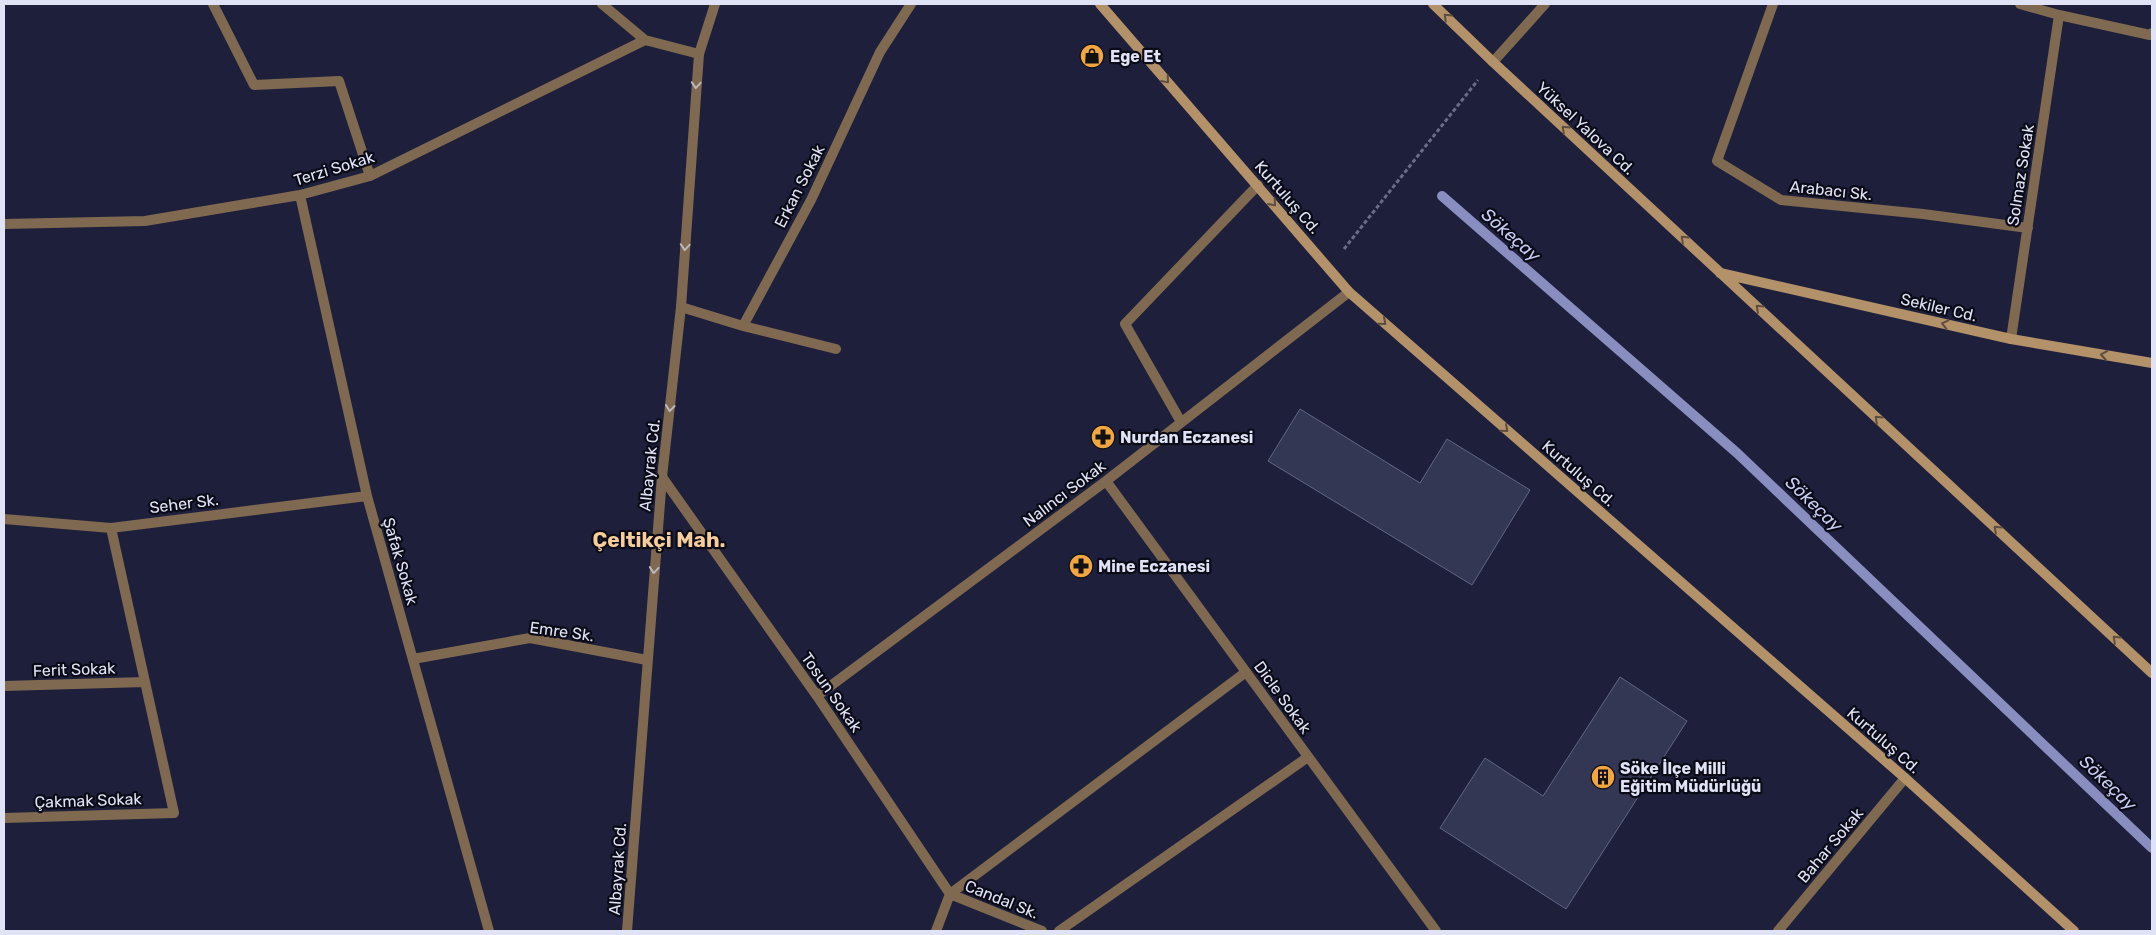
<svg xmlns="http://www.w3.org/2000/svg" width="2156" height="935" font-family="Rubik,sans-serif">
  <rect width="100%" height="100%" fill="#1e203b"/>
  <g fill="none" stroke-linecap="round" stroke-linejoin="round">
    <!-- stream -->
    <path stroke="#898dc0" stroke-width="10" d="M1442 196 1737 453 2152 848"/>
  </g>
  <!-- building -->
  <path fill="#343753" stroke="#626585" d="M1300 409 1420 483 1447 439 1530 490 1472 585 1268 461Z
    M1620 677 1687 721 1566 909 1440 828 1485 758 1543 796Z"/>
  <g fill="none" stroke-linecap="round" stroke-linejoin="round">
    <!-- path -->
    <path stroke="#6b6d85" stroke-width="3" stroke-dasharray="4 2.5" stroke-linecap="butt" d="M1344 249 1478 80"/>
    <!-- minor -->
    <path stroke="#7f6950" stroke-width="10" d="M213 4 254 85 339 81 370 176
      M602 4 645 40 699 54
      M1773 4 1717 161 1781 200 1923 214 2028 228
      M2020 4 2059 15 2150 35 2152 33
      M1493 62 1545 4
      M300 195 367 496 489 931
      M4 224 145 221 300 195 370 176 645 40
      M681 307 743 326 811 200 880 52 911 4
      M743 326 836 349
      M2011 339 2059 15
      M1181 422 1125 324 1258 185
      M662 477 817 696 950 894 936 931
      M1106 481 1436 931
      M4 519 111 528 367 496
      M413 659 530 638 647 660
      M4 686 145 682
      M817 696 1106 481 1349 292
      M4 818 174 813 111 528
      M950 894 1246 672
      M950 894 1042 931
      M1059 931 1308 757
      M1778 931 1905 778"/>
    <!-- tertiary -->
    <path stroke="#7f6950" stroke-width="10" d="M627 931 662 477 681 307 699 54 715 4"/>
    <!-- secondary -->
    <path stroke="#b39169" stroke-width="10" d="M1100 4 1349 292 1905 778 2074 931
      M1433 4 1493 62 2152 673
      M1720 273 2011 339 2152 363"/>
  </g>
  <!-- one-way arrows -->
  <defs><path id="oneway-chevron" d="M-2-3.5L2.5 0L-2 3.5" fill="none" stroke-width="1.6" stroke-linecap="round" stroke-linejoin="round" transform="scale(1.25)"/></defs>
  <g stroke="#5e4e40">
    <use href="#oneway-chevron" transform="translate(1447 17) rotate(-136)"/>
    <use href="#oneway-chevron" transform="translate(1166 80) rotate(49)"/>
    <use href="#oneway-chevron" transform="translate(1565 129) rotate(-137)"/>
    <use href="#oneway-chevron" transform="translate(1273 203) rotate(49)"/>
    <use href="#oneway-chevron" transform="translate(1684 239) rotate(-137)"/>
    <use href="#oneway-chevron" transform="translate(1759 308) rotate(-137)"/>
    <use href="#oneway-chevron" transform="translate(1383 322) rotate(41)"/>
    <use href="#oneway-chevron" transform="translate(1945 324) rotate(-167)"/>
    <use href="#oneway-chevron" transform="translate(2104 355) rotate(-170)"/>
    <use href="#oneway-chevron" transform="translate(1878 419) rotate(-137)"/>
    <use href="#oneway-chevron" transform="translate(1505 429) rotate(41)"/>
    <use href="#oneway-chevron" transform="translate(1997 529) rotate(-137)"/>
    <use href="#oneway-chevron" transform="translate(2116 639) rotate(-137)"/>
  </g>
  <g stroke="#beb8bb">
    <use href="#oneway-chevron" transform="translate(696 85) rotate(94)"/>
    <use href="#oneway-chevron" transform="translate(685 247) rotate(94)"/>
    <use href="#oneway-chevron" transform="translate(670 408) rotate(96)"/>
    <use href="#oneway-chevron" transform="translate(654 570) rotate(95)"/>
  </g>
  <!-- icons -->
  <defs>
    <g id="shop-disc" transform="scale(1.25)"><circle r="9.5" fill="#f1a63f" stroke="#0a0b17"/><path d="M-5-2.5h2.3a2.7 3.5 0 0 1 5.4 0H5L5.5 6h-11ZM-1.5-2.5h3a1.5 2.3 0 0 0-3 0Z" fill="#111"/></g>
    <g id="pharmacy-disc" transform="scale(1.25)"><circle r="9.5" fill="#f1a63f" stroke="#0a0b17"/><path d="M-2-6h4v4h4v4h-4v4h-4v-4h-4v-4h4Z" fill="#111"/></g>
    <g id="building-disc" transform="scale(1.25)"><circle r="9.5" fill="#f1a63f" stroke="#0a0b17"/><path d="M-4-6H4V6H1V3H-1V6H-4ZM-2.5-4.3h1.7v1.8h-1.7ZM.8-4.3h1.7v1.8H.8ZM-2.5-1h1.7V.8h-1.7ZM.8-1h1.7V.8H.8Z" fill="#111"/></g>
  </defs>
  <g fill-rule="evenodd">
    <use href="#shop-disc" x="1092" y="56"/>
    <use href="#pharmacy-disc" x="1103" y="437"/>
    <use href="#pharmacy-disc" x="1081" y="566"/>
    <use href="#building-disc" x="1603" y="777"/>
  </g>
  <g text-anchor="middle" stroke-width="4.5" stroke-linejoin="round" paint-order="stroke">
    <!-- poi labels -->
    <g font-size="16" font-weight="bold" fill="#e0e2f5" stroke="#0a0b17" text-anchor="start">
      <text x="1110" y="62">Ege Et</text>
      <text x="1120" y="443">Nurdan Eczanesi</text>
      <text x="1098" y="572">Mine Eczanesi</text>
      <text x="1620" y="774">Söke İlçe Milli<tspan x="1620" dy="18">Eğitim Müdürlüğü</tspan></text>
    </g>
    <!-- street labels -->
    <g font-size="16" fill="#e0e2f5" stroke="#0a0b17">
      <text transform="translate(1586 128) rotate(43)" y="6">Yüksel Yalova Cd.</text>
      <text transform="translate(334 168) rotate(-17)" y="6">Terzi Sokak</text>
      <text transform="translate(2020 175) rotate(-81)" y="6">Solmaz Sokak</text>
      <text transform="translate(799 186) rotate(-63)" y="6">Erkan Sokak</text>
      <text transform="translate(1831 190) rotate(6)" y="6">Arabacı Sk.</text>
      <text transform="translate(1288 197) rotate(49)" y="6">Kurtuluş Cd.</text>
      <text transform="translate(1939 307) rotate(13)" y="6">Sekiler Cd.</text>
      <text transform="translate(649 465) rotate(-84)" y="6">Albayrak Cd.</text>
      <text transform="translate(1579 473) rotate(41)" y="6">Kurtuluş Cd.</text>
      <text transform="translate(1064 493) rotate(-37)" y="6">Nalıncı Sokak</text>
      <text transform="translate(184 503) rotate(-7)" y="6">Seher Sk.</text>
      <text transform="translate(401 561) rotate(74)" y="6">Şafak Sokak</text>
      <text transform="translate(562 631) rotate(8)" y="6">Emre Sk.</text>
      <text transform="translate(74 669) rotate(-2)" y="6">Ferit Sokak</text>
      <text transform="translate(832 692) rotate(55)" y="6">Tosun Sokak</text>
      <text transform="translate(1283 697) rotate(54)" y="6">Dicle Sokak</text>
      <text transform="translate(1884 740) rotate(41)" y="6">Kurtuluş Cd.</text>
      <text transform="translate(88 800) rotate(-2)" y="6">Çakmak Sokak</text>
      <text transform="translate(1830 845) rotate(-50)" y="6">Bahar Sokak</text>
      <text transform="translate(617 869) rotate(-86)" y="6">Albayrak Cd.</text>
      <text transform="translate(1002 899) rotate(22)" y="6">Candal Sk.</text>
    </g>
    <!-- water labels -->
    <g font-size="18" font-style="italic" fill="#c7ccf2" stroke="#0a0b17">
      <text transform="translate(1511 235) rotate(41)" y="6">Sökeçay</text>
      <text transform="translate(1814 504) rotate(44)" y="6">Sökeçay</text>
      <text transform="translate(2108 783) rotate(44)" y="6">Sökeçay</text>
    </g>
    <!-- district labels -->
    <g font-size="21" font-weight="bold" fill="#f8cd9c" stroke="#0a0b17">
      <text x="659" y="547">Çeltikçi Mah.</text>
    </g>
  </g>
  <!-- border -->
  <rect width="2156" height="935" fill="none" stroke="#e0e2f5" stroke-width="10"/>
</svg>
